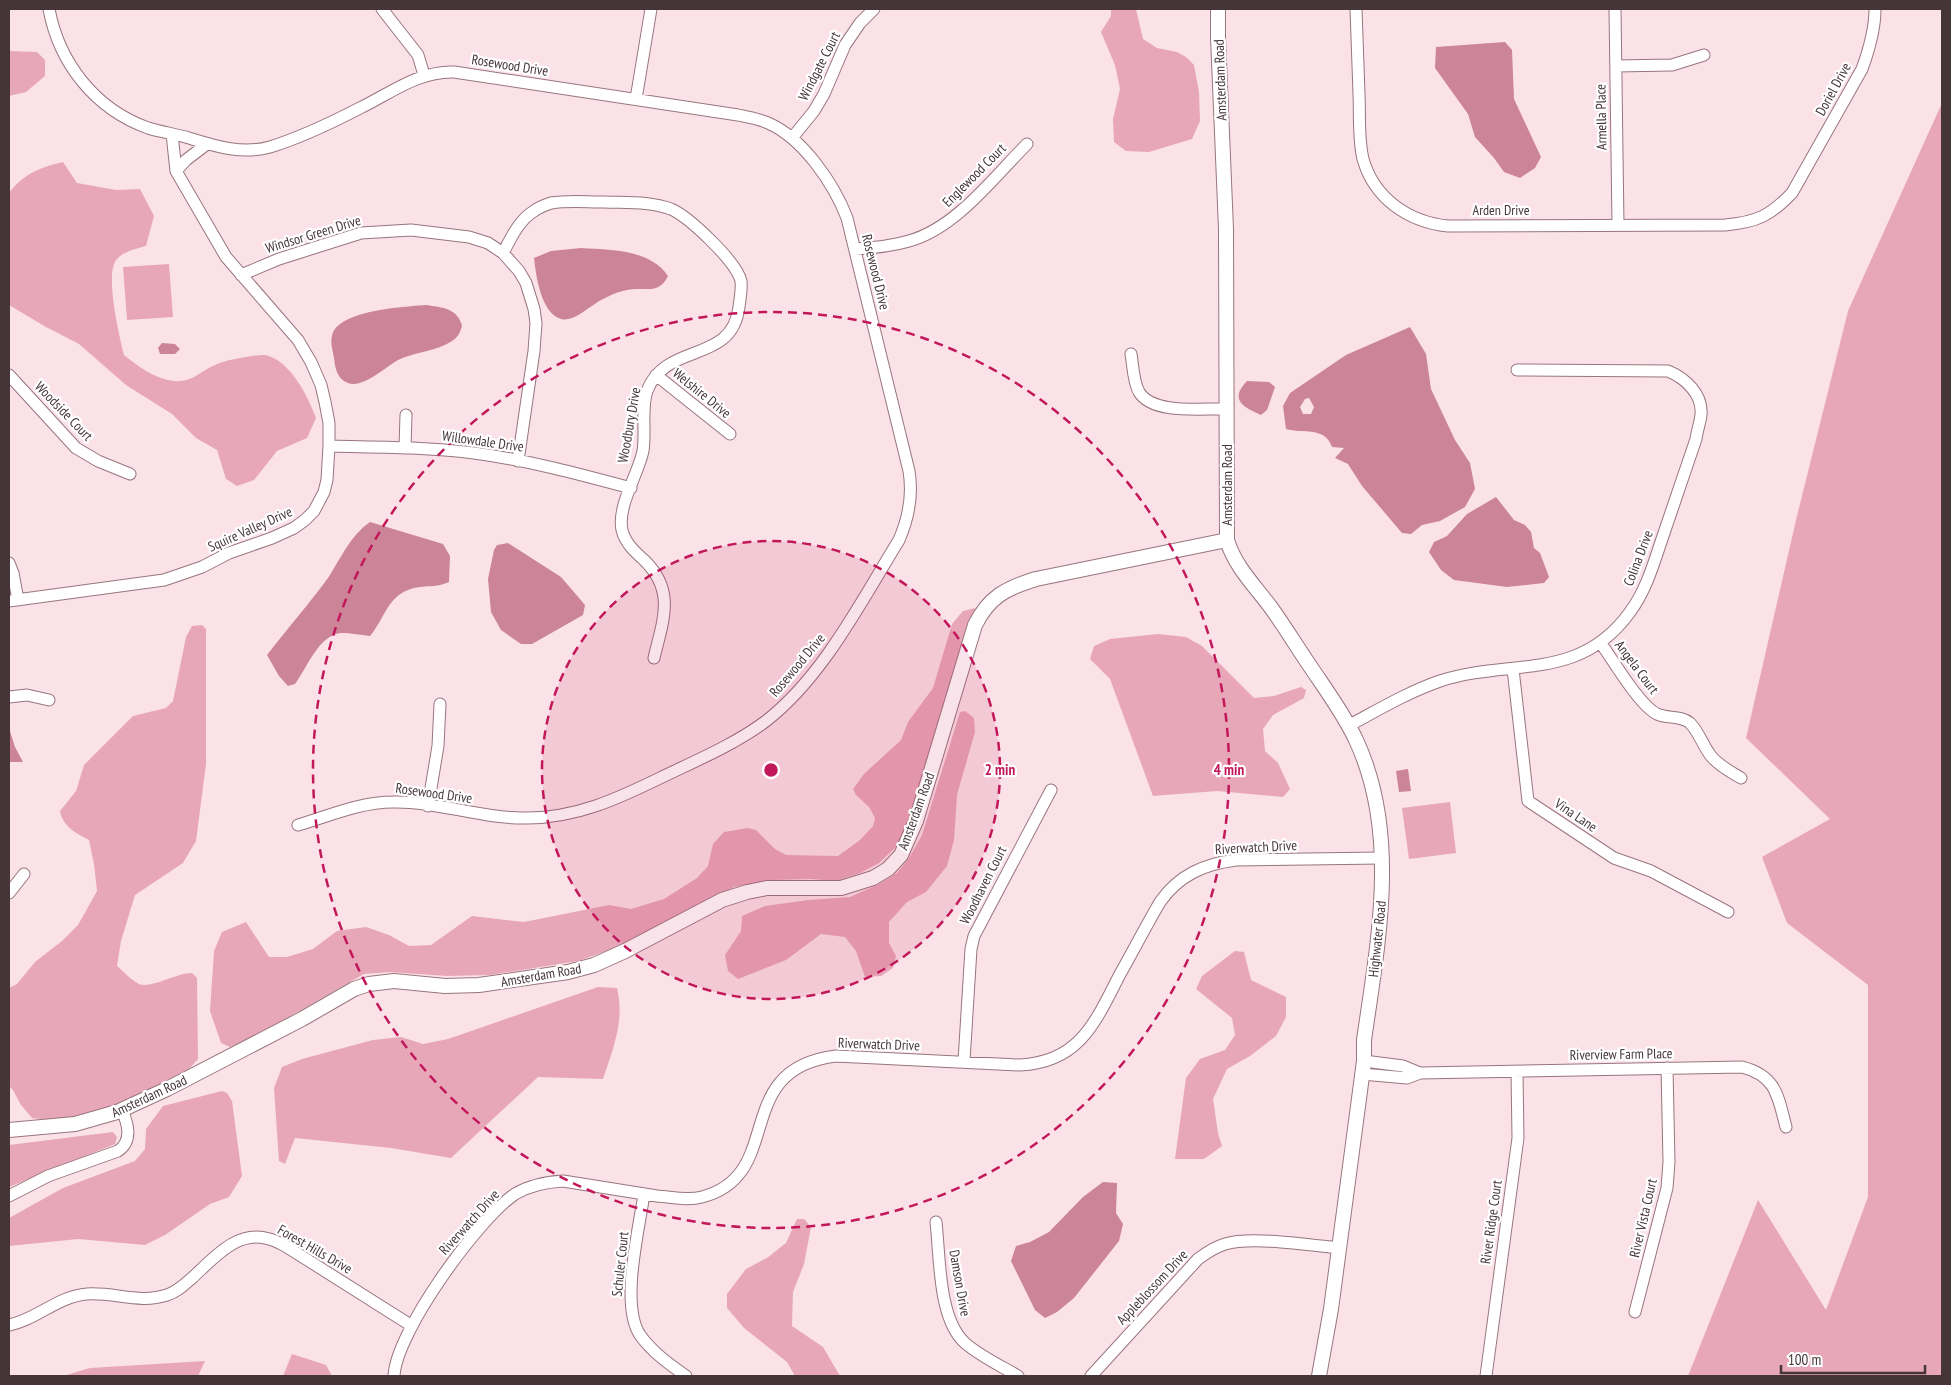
<svg xmlns="http://www.w3.org/2000/svg" width="1951" height="1385" font-family="'PT Sans Narrow',sans-serif">
  <rect width="100%" height="100%" fill="#fbe2e8"/>
  <!-- green -->
  <path fill="#e7a7b8" d="M1111 9H1136L1143 39 1157 48 1177 52 1186 57 1194 65 1199 92 1200 121 1192 139 1149 152 1126 151 1114 142 1113 119 1120 89 1115 65 1101 32 1111 16Z
    M9 51 37 52 45 60V76L26 92 9 96Z
    M1942 103V1376H1688L1758 1200 1826 1310 1868 1197V985L1787 923 1762 857 1830 819 1746 738 1796 520 1848 311Z
    M63 162 77 183 116 190 140 189 154 216 146 246C136 249 120 252 115 262 106 279 119 335 124 355 139 367 155 379 174 381 193 383 204 368 220 363 226 360 259 354 265 355 290 360 308 396 316 418L307 438 277 451 254 480 237 486 226 479 217 450 196 438 172 414 126 385 79 344 46 327 9 305V193C23 174 41 167 63 162Z
    M169 264 173 317 127 320 123 267Z
    M975 608V613L914 811 901 842 879 863 860 873 836 881 811 879 775 880 734 887 618 947 578 961 490 975 447 976 390 972 364 974 256 1036 230 1047 221 1043 210 1011 214 951 222 932 246 922 269 957H287L313 949 337 931 366 927 389 935 409 946 431 945 472 916 524 922 609 905 631 909 664 899 697 878 708 866 713 844 724 832 748 828 756 830 775 849 786 855 838 856 860 840 873 826 875 818 869 807 856 795 853 789 864 774 901 740 908 722 933 688 952 624 963 611Z
    M202 625 206 629V764L196 841 183 863 135 895 121 941 117 966C124 972 131 980 139 984 151 989 176 973 192 973L197 978 198 1059 189 1069C142 1093 87 1126 32 1118L21 1105 13 1090 9 1086V988L17 984 35 962 62 941 78 925 97 891 94 864 89 840C76 833 63 827 60 811L76 791 84 765 133 716 166 708 173 701 186 637 192 626Z
    M1158 634 1186 637 1202 646 1254 698 1274 696 1301 687 1306 690 1304 698 1273 715 1263 729 1265 751 1278 763 1290 789 1283 797 1217 791 1153 796 1110 679 1090 659 1094 646 1110 639Z
    M965 711 974 718 975 732 957 795 954 840 947 866 926 892 907 902 889 922V943L896 956 893 968 881 976 865 977 856 951 845 937 821 934 786 960 738 979 728 971 725 955 741 931 742 916 765 906 808 900 850 897 879 884 897 873 909 858 922 835 960 712Z
    M1450 802 1456 853 1409 859 1402 808Z
    M1235 951 1244 952 1251 980 1286 997V1017L1276 1036 1250 1056 1227 1069 1213 1099 1218 1133 1222 1146 1204 1159H1175L1186 1078 1200 1059 1225 1050 1235 1035 1232 1018 1196 989 1202 976Z
    M598 987 617 988C625 1020 613 1049 603 1079L538 1077 451 1158 391 1148 295 1138 285 1164 279 1161 274 1088 282 1067 302 1059 373 1040 401 1037 423 1044 448 1039Z
    M222 1091 227 1093 232 1101 242 1176 229 1197 210 1204 165 1235 145 1245 78 1239 9 1246V1218L63 1188 135 1161 145 1149 146 1129 163 1106Z
    M113 1132 117 1137 115 1144 9 1187V1145Z
    M797 1219H804L811 1227 804 1264 793 1292 792 1326 823 1347 840 1376H795L787 1362 744 1328 727 1308V1294L746 1269 767 1258 786 1243Z
    M292 1354 326 1365 332 1376H283Z
    M205 1361 198 1376H63L90 1368Z"/>
  <!-- water -->
  <path fill="#cb8498" fill-rule="evenodd" d="M1505 42 1512 50 1514 99 1541 157 1535 168 1520 178 1504 172 1494 158 1475 137 1468 114 1435 68 1436 47Z
    M581 248C610 250 650 249 668 276 658 296 645 286 627 290 616 292 601 299 592 306 584 311 571 322 561 319 541 313 536 276 534 258L551 251Z
    M425 305C441 307 458 308 462 326 460 333 458 337 452 341 438 351 415 352 398 360 386 367 362 389 348 383 337 379 335 368 334 358 333 351 330 343 332 336 337 310 404 307 425 305Z
    M1410 327 1426 354 1431 389 1455 440 1470 463 1475 489 1465 507 1440 521 1422 525 1411 534 1402 533 1362 486 1348 464 1335 458 1344 448 1332 447C1325 426 1303 434 1286 429L1283 406 1290 393 1346 355ZM1309 398 1314 407 1311 414H1303L1300 407 1305 399Z
    M162 343 175 344 180 349 175 354H160L158 348Z
    M1247 381 1269 382 1275 387 1267 410 1261 415C1243 407 1229 400 1247 381Z
    M1496 497 1514 520 1525 525 1531 532 1534 548 1540 553 1549 577 1544 583 1507 587 1454 580 1441 570 1429 552 1434 542 1447 536 1467 514Z
    M370 522 443 544 450 556 449 582C437 588 426 585 414 588 387 595 386 617 370 636 361 635 351 633 342 633 319 634 307 668 295 684L288 686 279 676 267 655C287 629 309 604 328 578 341 558 350 536 370 522Z
    M508 543 561 577 585 605 583 615 532 644H521L501 630 491 612 488 579 494 550 497 545Z
    M9 717V728L15 747 23 762H9Z
    M1408 769 1411 791 1399 792 1396 771Z
    M1103 1182 1117 1183 1116 1213 1123 1224 1119 1241 1074 1298 1057 1312 1045 1318 1035 1310 1011 1261 1016 1246 1030 1242 1049 1232 1083 1197Z"/>
  <g fill="none" stroke-linecap="round" stroke-linejoin="round">
    <!-- minor casing -->
    <g stroke="#99757e" stroke-width="13">
      <path id="minor" d="M49 9C59 63 95 109 148 128 161 132 175 134 189 138 215 146 242 155 270 147 299 138 333 122 360 108 391 93 418 71 454 72L738 115C748 117 759 119 768 123 803 138 834 184 847 218L909 471C913 495 909 517 899 540 862 600 823 677 766 721 734 745 695 761 660 778 617 799 576 818 527 818 482 819 437 801 393 802 360 802 329 816 298 825
        M382 9 418 55 424 75
        M1356 9C1357 37 1358 65 1359 94 1360 115 1358 138 1363 159 1374 198 1408 222 1448 226L1725 225C1757 222 1770 216 1792 193L1862 69C1869 50 1875 30 1875 9
        M1615 9 1618 225
        M1616 66 1672 65 1704 55
        M636 99 651 9
        M792 138 814 111 824 94 845 45 860 23 874 9
        M176 171 186 160 207 144
        M855 249C873 248 892 246 909 241 956 228 993 178 1027 144
        M503 253C511 238 519 220 534 211 538 208 545 205 551 203 568 200 586 202 604 202 626 203 649 201 671 209 689 217 736 261 741 281 742 289 740 299 739 307 732 365 666 341 647 391 641 407 646 432 643 451 638 475 617 506 622 530 625 543 635 552 644 560 676 591 663 620 654 658
        M241 275 279 259 361 233 411 230 469 237 488 243 503 253 519 271 526 283 534 309 536 323 534 351 518 461
        M1131 354C1133 365 1133 381 1139 392 1153 415 1203 408 1227 409
        M9 375 76 448 98 461 130 474
        M656 375 730 434
        M329 446C377 447 426 447 474 453 527 460 579 474 631 488
        M405 448 406 415
        M9 563 13 573 18 600
        M9 601 164 580 202 567 229 553 272 538 294 528 305 520 314 511 324 492 327 480 329 446V423L325 402 321 385 311 362 298 340 226 257 176 171 172 134
        M1600 642C1613 660 1639 705 1657 714 1668 719 1680 715 1690 723 1699 732 1703 746 1711 756 1719 766 1731 772 1741 778
        M1513 669 1528 801 1614 858 1651 871 1728 912
        M9 697 27 695 49 700
        M1348 726C1378 710 1408 692 1440 681 1510 658 1579 683 1630 612 1647 589 1654 562 1663 536 1674 503 1685 471 1696 439 1697 431 1700 423 1701 415 1703 394 1685 378 1668 371L1517 370
        M428 806 438 746 440 704
        M9 893 24 874
        M964 1061 971 949 974 936 1051 790
        M1364 1061 1403 1066 1420 1073
        M1362 1074 1407 1078 1420 1073 1742 1067C1777 1076 1778 1097 1786 1127
        M644 1194C639 1229 620 1305 640 1335 652 1352 669 1364 686 1376
        M9 1196 48 1176 118 1151C133 1141 128 1124 122 1110
        M936 1222C940 1256 938 1319 965 1343 980 1356 1001 1366 1018 1376
        M1635 1312 1667 1188 1669 1162 1667 1068
        M9 1325C36 1320 58 1296 87 1294 115 1292 139 1304 167 1295 177 1292 184 1285 192 1278 213 1259 237 1229 269 1239 275 1240 281 1244 287 1247L412 1326
        M394 1376C396 1332 478 1219 515 1194 530 1185 546 1182 563 1181 594 1186 625 1191 657 1196 672 1197 687 1201 702 1197 787 1175 729 1069 836 1056L1020 1065C1079 1062 1095 1023 1119 976 1133 951 1146 926 1160 902 1179 875 1204 864 1236 860L1381 858
        M1091 1376 1198 1259C1206 1253 1215 1247 1225 1244 1251 1236 1310 1245 1338 1248
        M1486 1376 1518 1138 1517 1072"/>
    </g>
    <!-- tertiary casing -->
    <g stroke="#99757e" stroke-width="16">
      <path id="tertiary" d="M1218 9V37L1226 229 1227 540C1235 567 1256 587 1272 609 1285 627 1297 647 1310 666 1326 690 1344 714 1356 740 1400 834 1378 942 1364 1040V1061L1331 1309 1319 1376
        M9 1130 75 1124 117 1112 167 1089 302 1019 354 989 369 984 394 981 445 986 479 985 568 972 594 965 625 951 722 900 747 892 767 888H841L873 878 888 869 901 855 916 821 975 625C989 597 1006 588 1036 579L1227 540"/>
    </g>
    <!-- minor -->
    <use href="#minor" stroke="#fff" stroke-width="11"/>
    <!-- tertiary -->
    <use href="#tertiary" stroke="#fff" stroke-width="14"/>
  </g>
  <!-- distance rings -->
  <circle cx="771" cy="770" r="229" fill="#c2185b" fill-opacity=".12"/>
  <g fill="none" stroke="#c2185b" stroke-width="2.5" stroke-dasharray="9 6">
    <circle cx="771" cy="770" r="229"/>
    <circle cx="771" cy="770" r="458"/>
  </g>
  <g text-anchor="middle" stroke-width="4.5" stroke-linejoin="round" paint-order="stroke">
    <!-- street labels -->
    <g font-size="14" fill="#453539" stroke="#fff">
      <text transform="translate(510 65) rotate(9)" y="5">Rosewood Drive</text>
      <text transform="translate(819 66) rotate(-63)" y="5">Windgate Court</text>
      <text transform="translate(1220 80) rotate(-92)" y="5">Amsterdam Road</text>
      <text transform="translate(1833 89) rotate(-61)" y="5">Doriel Drive</text>
      <text transform="translate(1601 117) rotate(-91)" y="5">Armella Place</text>
      <text transform="translate(974 175) rotate(-45)" y="5">Englewood Court</text>
      <text x="1501" y="215">Arden Drive</text>
      <text transform="translate(313 234) rotate(-17)" y="5">Windsor Green Drive</text>
      <text transform="translate(876 272) rotate(76)" y="5">Rosewood Drive</text>
      <text transform="translate(702 393) rotate(39)" y="5">Welshire Drive</text>
      <text transform="translate(64 411) rotate(46)" y="5">Woodside Court</text>
      <text transform="translate(629 425) rotate(-80)" y="5">Woodbury Drive</text>
      <text transform="translate(483 441) rotate(8)" y="5">Willowdale Drive</text>
      <text transform="translate(1227 485) rotate(-90)" y="5">Amsterdam Road</text>
      <text transform="translate(250 529) rotate(-24)" y="5">Squire Valley Drive</text>
      <text transform="translate(1638 558) rotate(-69)" y="5">Colina Drive</text>
      <text transform="translate(797 665) rotate(-50)" y="5">Rosewood Drive</text>
      <text transform="translate(1637 667) rotate(53)" y="5">Angela Court</text>
      <text transform="translate(434 793) rotate(8)" y="5">Rosewood Drive</text>
      <text transform="translate(916 811) rotate(-70)" y="5">Amsterdam Road</text>
      <text transform="translate(1576 815) rotate(34)" y="5">Vina Lane</text>
      <text transform="translate(1256 847) rotate(-3)" y="5">Riverwatch Drive</text>
      <text transform="translate(983 885) rotate(-63)" y="5">Woodhaven Court</text>
      <text transform="translate(1377 939) rotate(-84)" y="5">Highwater Road</text>
      <text transform="translate(541 975) rotate(-10)" y="5">Amsterdam Road</text>
      <text transform="translate(879 1044) rotate(2)" y="5">Riverwatch Drive</text>
      <text transform="translate(1621 1054) rotate(-1)" y="5">Riverview Farm Place</text>
      <text transform="translate(149 1096) rotate(-25)" y="5">Amsterdam Road</text>
      <text transform="translate(1643 1218) rotate(-77)" y="5">River Vista Court</text>
      <text transform="translate(469 1222) rotate(-48)" y="5">Riverwatch Drive</text>
      <text transform="translate(1491 1222) rotate(-82)" y="5">River Ridge Court</text>
      <text transform="translate(315 1249) rotate(30)" y="5">Forest Hills Drive</text>
      <text transform="translate(620 1264) rotate(-84)" y="5">Schuler Court</text>
      <text transform="translate(960 1283) rotate(80)" y="5">Damson Drive</text>
      <text transform="translate(1152 1287) rotate(-47)" y="5">Appleblossom Drive</text>
    </g>
  </g>
  <circle cx="771" cy="770" r="8" fill="#c2185b" stroke="#fff" stroke-width="2.5"/>
  <g font-size="15" text-anchor="middle" font-weight="bold" fill="#c2185b" stroke="#fff" stroke-width="4.5" stroke-linejoin="round" paint-order="stroke">
    <text x="1000" y="775">2 min</text>
    <text x="1229" y="775">4 min</text>
  </g>
  <!-- border -->
  <rect width="1951" height="1385" fill="none" stroke="#453539" stroke-width="20"/>
  <!-- scale -->
  <path d="M1781 1365v8h144v-8" fill="none" stroke="#453539" stroke-width="2.5"/>
  <text x="1788" y="1365" font-size="15" fill="#453539" stroke="#ffffff" stroke-width="4" paint-order="stroke">100 m</text>
</svg>
